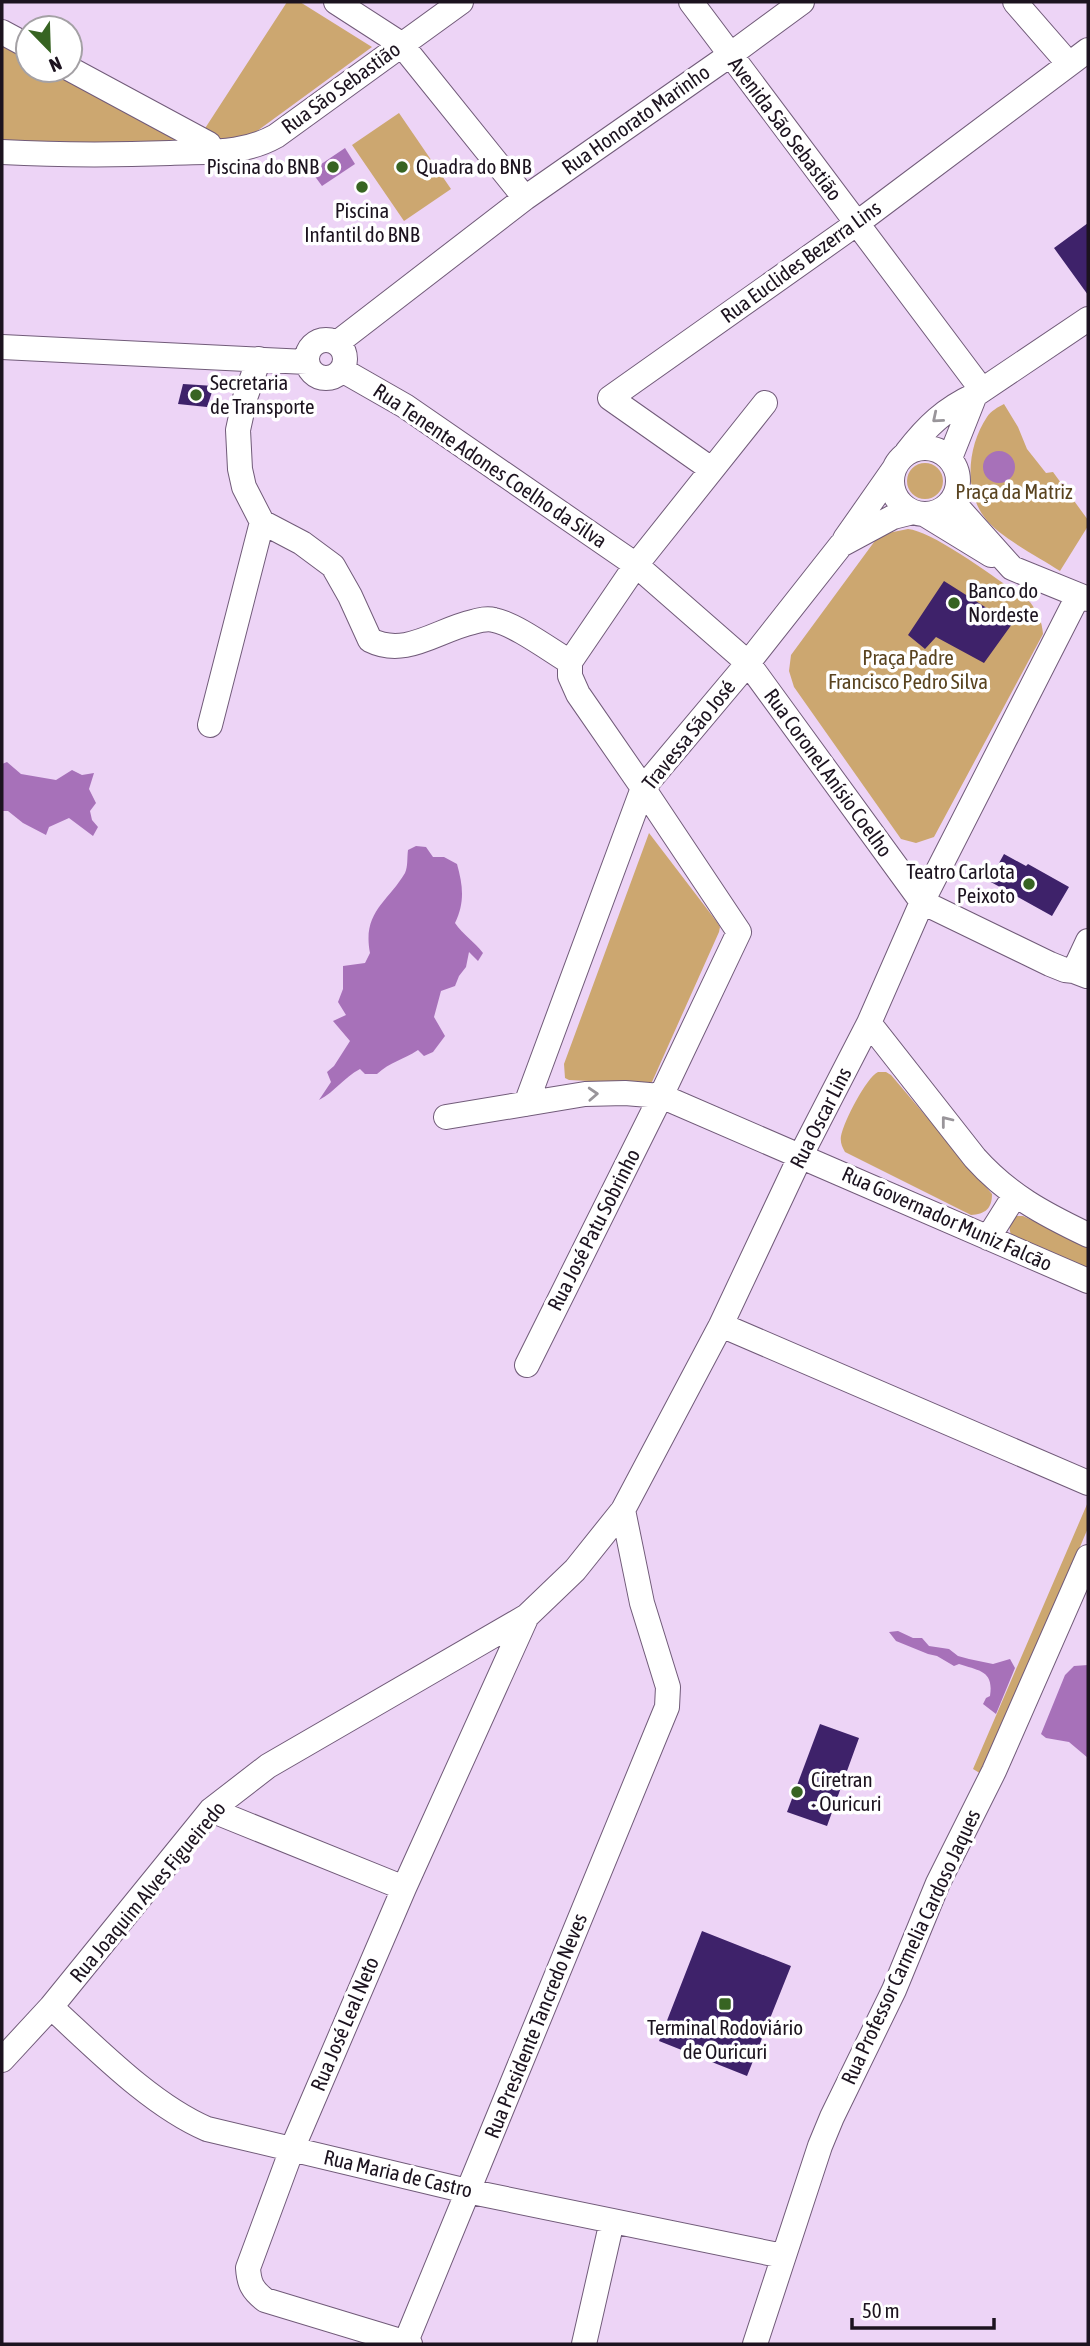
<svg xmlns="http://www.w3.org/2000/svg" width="1090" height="2346" font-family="'Asap Condensed',sans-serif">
  <rect width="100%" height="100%" fill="#edd4f6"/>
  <!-- green -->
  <path fill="#cca770" d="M287 2H300L372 47 238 145 2 142V26L28 40V70H70L202 133Z
    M399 113 451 189 404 221 352 145Z
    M1004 404 1018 427 1027 449 1046 473 1053 472 1088 520V526L1060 571C1039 557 999 537 985 518 963 490 968 445 987 417 991 411 998 407 1004 404Z
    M907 481a18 18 0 1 1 36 0a18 18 0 1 1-36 0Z
    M908 529C934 531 1005 585 1030 602 1038 613 1042 621 1043 634L934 837 916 843 901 839 794 687 789 671 791 655 877 538 888 533Z
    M649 833 717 922 720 927 719 932 652 1082 648 1084 569 1080 565 1078 564 1064Z
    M878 1072H886L891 1075 992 1194C992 1209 985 1214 971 1215L845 1152C842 1147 840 1142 841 1136 844 1121 866 1078 878 1072Z
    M1016 1216H1023L1088 1246V1272L1012 1237C1008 1228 1009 1223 1016 1216Z
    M1088 1502V1528L983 1775 973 1769Z"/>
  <!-- water -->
  <path fill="#a771b9" d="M345 148 355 164 322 186 311 171Z
    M983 467a16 16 0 1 1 32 0a16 16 0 1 1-32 0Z
    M7 762 21 774 56 780 72 770 82 775 94 773 89 789 96 803 90 811 92 820 98 827 93 836 69 818 49 827 46 835 23 823 8 811H2V764Z
    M416 846 426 847 433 857H444L457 864C463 886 465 902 455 923 463 935 474 941 483 953L478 961 469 952 466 967 459 976 455 986 441 991 434 1017 445 1036 433 1052 424 1056 418 1050C403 1060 390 1062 377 1074H365L360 1069C343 1078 336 1091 319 1100L331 1082 327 1072 334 1066 350 1041 333 1021 346 1015 338 1002 343 989V966L365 963 370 953C362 912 388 902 405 873 408 867 407 857 408 850Z
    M898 1631 913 1638H922L929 1646 949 1649 958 1656 969 1659 993 1664 1010 1659 1015 1668 996 1714 983 1704 986 1698 990 1696C994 1670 979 1671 959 1664L954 1666 937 1656 928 1654 896 1641 889 1632Z
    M1088 1665V1758L1069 1742 1046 1738 1041 1734 1065 1675 1074 1666Z"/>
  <!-- building -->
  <path fill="#3e226a" d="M1088 223V295L1054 248Z
    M183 384 214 386 207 407 178 404Z
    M944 581 1012 624 984 663 936 637 925 649 908 635Z
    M1004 854 1026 866 1028 864 1069 887 1052 916 989 881Z
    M820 1724 859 1738 827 1826 787 1812Z
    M702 1931 791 1966 747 2076 659 2041Z"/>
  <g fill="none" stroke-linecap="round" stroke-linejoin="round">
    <!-- minor casing -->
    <g stroke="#715b79" stroke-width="26">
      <path id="minor" d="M336 2 401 44 525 198
        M691 2 982 390
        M1015 2 1069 64
        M2 32 28 46
        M70 69 209 144 212 151
        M2 152C58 155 114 155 170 153 208 151 242 155 276 136L461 2
        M307 359a19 19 0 1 1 38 0a19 19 0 1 1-38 0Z
        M337 343 525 198 730 55 802 2
        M2 347 307 362
        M259 359 245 398 238 430 240 469 244 487 262 522 302 543 333 566 350 596 370 640C406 658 437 630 473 622 480 620 487 618 494 620 515 624 550 650 570 662
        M342 370 405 406 636 565 748 663 922 902 1050 964 1065 970 1074 971
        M892 481a33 33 0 1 1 66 0a33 33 0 1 1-66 0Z
        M907 452C927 426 945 409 975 395L1088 319
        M950 458 975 395
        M711 469 610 398 856 224 1088 50
        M952 501 1012 568 1088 599
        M924 514 991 555
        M845 539 894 469
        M210 725 262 522
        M1087 976 1074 971 1088 941
        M869 1023 975 1158C1008 1195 1044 1214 1088 1235
        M526 1104 643 788 748 663 841 545 893 517 913 512
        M446 1117 585 1094 625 1093 661 1096 1088 1281
        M988 1238 1015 1195
        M721 1325 1088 1483
        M527 1365 661 1096 739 932 643 788 578 694 570 676V662L636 565 765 403
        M211 1810 404 1888
        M51 2007C96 2048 151 2105 207 2129L467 2191 783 2256
        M2 2060 51 2007 211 1810 268 1766 527 1616 575 1570 623 1510 721 1325 801 1155 869 1023 922 902 1078 596
        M405 2344 667 1707 668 1687 642 1603 623 1510
        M410 2344 265 2300C252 2290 249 2283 248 2268L292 2149 404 1888 527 1616
        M584 2344 612 2221
        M755 2344 820 2146 832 2117 894 1990 938 1883 994 1771 1088 1557"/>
    </g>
    <!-- minor -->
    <use href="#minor" stroke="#fff" stroke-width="24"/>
  </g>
  <!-- one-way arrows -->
  <defs><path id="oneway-chevron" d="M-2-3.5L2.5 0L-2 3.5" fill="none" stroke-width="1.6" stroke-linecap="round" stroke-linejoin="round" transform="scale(1.75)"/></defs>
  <g stroke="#99959a">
    <use href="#oneway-chevron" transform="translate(937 418) rotate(140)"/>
    <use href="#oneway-chevron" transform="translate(593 1094) rotate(-3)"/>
    <use href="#oneway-chevron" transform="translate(946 1121) rotate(-128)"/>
  </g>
  <!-- markers -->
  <g fill="#376422" stroke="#fff" stroke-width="2.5">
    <circle cx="333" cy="167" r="7"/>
    <circle cx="402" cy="167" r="7"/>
    <circle cx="362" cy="187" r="7"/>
    <circle cx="196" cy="395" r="7"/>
    <circle cx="954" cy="603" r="7"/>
    <circle cx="1029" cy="884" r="7"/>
    <circle cx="797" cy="1792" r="7"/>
    <rect x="718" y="1997" width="14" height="14" rx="3.5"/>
  </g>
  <g text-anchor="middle" stroke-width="7" stroke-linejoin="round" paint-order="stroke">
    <!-- street labels -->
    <g font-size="21" fill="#1c131f" stroke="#fff">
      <text transform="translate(341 88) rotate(-36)" y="7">Rua São Sebastião</text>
      <text transform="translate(636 120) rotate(-35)" y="7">Rua Honorato Marinho</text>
      <text transform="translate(785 129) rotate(53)" y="7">Avenida São Sebastião</text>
      <text transform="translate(801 262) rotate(-36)" y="7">Rua Euclides Bezerra Lins</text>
      <text transform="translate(490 466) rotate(34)" y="7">Rua Tenente Adones Coelho da Silva</text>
      <text transform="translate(689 735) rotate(-51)" y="7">Travessa São José</text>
      <text transform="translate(828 773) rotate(54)" y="7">Rua Coronel Anísio Coelho</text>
      <text transform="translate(821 1118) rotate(-63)" y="7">Rua Oscar Lins</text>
      <text transform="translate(947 1219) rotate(24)" y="7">Rua Governador Muniz Falcão</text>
      <text transform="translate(594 1230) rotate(-63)" y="7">Rua José Patu Sobrinho</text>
      <text transform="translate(148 1892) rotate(-50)" y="7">Rua Joaquim Alves Figueiredo</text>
      <text transform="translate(911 1947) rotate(-65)" y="7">Rua Professor Carmelia Cardoso Jaques</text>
      <text transform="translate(345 2024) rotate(-67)" y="7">Rua José Leal Neto</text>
      <text transform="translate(536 2026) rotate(-68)" y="7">Rua Presidente Tancredo Neves</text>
      <text transform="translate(398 2174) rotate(13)" y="7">Rua Maria de Castro</text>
    </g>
    <!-- poi labels -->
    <g font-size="21" fill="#1c131f" stroke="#fff" text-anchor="start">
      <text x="319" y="174" text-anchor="end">Piscina do BNB</text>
      <text x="416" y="174">Quadra do BNB</text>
      <text x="362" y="218" text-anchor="middle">Piscina<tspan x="362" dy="24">Infantil do BNB</tspan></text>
      <text x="210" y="390">Secretaria<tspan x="210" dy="24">de Transporte</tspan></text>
      <text x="968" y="598">Banco do<tspan x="968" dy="24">Nordeste</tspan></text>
      <text x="1015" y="879" text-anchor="end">Teatro Carlota<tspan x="1015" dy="24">Peixoto</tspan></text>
      <text x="811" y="1787">Ciretran<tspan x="811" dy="24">- Ouricuri</tspan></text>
      <text x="725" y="2035" text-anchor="middle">Terminal Rodoviário<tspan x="725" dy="24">de Ouricuri</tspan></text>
    </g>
    <!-- park labels -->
    <g font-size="21" fill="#59431f" stroke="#fff">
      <text x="1014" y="499">Praça da Matriz</text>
      <text x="908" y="665">Praça Padre<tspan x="908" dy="24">Francisco Pedro Silva</tspan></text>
    </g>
  </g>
  <!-- border -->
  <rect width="1090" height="2346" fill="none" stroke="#1c131f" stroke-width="7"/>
  <!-- north arrow -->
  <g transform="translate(49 49) rotate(157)"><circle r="33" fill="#ffffff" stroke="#a4a1a5" stroke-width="2"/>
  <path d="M0-5L12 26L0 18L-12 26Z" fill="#376422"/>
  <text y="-10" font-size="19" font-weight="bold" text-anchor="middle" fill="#1c131f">N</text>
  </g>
  <!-- scale -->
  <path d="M852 2318v10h142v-10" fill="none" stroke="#1c131f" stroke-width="3.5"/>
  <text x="862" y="2318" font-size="21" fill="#1c131f" stroke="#ffffff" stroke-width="5" paint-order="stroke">50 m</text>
</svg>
